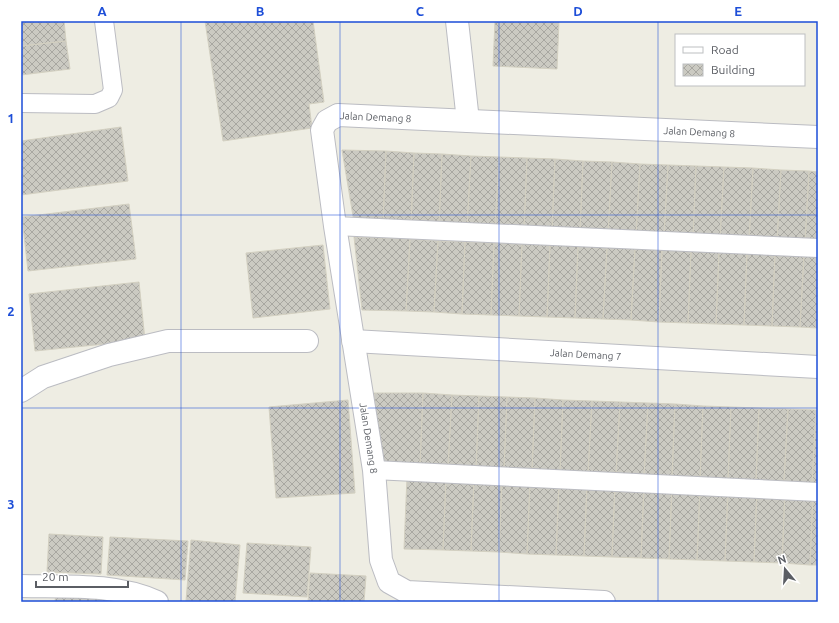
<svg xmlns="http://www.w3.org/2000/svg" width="839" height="623" font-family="Ubuntu,sans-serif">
  <defs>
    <pattern id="building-cross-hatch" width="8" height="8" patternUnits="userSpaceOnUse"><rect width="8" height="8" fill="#cbcac2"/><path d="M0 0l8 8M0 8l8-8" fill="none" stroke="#a8a7a1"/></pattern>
  </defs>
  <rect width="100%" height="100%" fill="#eeede3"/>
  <!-- building -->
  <path fill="url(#building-cross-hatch)" stroke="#d3d0c1" d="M21 21H64L66 41 21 46Z
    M205 21H313L324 102 309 104 312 128 223 141Z
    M495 21H559L557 69 493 66Z
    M66 41 70 69 21 75V46Z
    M121 127 128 181 21 195V141Z
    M342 150 386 151 383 223 354 222Z
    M386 151 414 153 411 225 383 223Z
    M414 153 442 154 439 226 411 225Z
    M442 154 471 156 467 227 439 226Z
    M471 156 499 157 495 228 467 227Z
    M499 157 527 158 524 230 495 228Z
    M527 158 555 159 552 231 524 230Z
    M555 159 583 161 580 232 552 231Z
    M583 161 612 162 608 234 580 232Z
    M612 162 640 164 636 235 608 234Z
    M640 164 668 165 664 236 636 235Z
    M668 165 696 166 693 238 664 236Z
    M696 166 724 167 720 239 693 238Z
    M724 167 753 168 749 240 720 239Z
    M753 168 781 170 777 241 749 240Z
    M781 170 809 171 805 242 777 241Z
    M809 171 818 172V243L805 242Z
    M129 204 136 259 28 271 22 217Z
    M354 237 410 239 406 311 362 310Z
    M410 239 438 241 434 312 406 311Z
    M438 241 465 242 462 314 434 312Z
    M465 242 494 243 491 315 462 314Z
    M494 243 522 244 519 316 491 315Z
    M522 244 550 245 547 317 519 316Z
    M323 245 330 309 253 318 246 253Z
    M550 245 578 246 575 318 547 317Z
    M578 246 607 247 603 319 575 318Z
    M607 247 635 249 631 320 603 319Z
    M635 249 662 250 659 322 631 320Z
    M662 250 691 251 688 323 659 322Z
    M691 251 719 252 716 324 688 323Z
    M719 252 747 253 744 325 716 324Z
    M747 253 775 254 772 326 744 325Z
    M775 254 804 255 800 327 772 326Z
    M804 255 818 256V328L800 327Z
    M139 282 145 340 35 351 29 294Z
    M374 393H423L420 466 383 464Z
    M423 393 452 395 448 467 420 466Z
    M452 395 479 396 476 469 448 467Z
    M479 396 507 397 504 470 476 469Z
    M507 397 535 398 532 471 504 470Z
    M535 398 563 400 560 472 532 471Z
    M348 400 355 493 276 498 269 407Z
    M563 400 592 401 588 473 560 472Z
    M592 401 620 402 616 474 588 473Z
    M620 402 648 403 644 476 616 474Z
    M648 403 675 404 672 477 644 476Z
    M675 404 703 406 700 478 672 477Z
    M703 406 731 407 728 479 700 478Z
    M731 407 759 408 756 480 728 479Z
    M759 408 788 409 784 481 756 480Z
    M788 409 816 410 812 483 784 481Z
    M816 410 818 411V483H812Z
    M407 477 446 479 443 550 404 549Z
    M446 479 474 480 471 551 443 550Z
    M474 480 502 481 499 552 471 551Z
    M502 481 530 482 527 554 499 552Z
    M530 482 559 483 556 555 527 554Z
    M559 483 587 484 584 556 556 555Z
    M587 484 615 485 612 557 584 556Z
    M615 485 644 486 641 558 612 557Z
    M644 486 672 487 669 559 641 558Z
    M672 487 700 488 697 560 669 559Z
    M700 488 728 489 725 561 697 560Z
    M728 489 757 490 754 562 725 561Z
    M757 490 785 491 782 563 754 562Z
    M785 491 813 493 810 565 782 563Z
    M813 493H818V565H810Z
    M49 534 103 537 101 574 47 572Z
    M110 537 188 541 185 580 107 575Z
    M191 540 240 545 235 602 186 601Z
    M247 543 311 547 307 597 243 593Z
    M310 573 366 576 364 602H308Z
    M56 591 148 602H55Z"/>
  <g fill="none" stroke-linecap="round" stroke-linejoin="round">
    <!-- service casing -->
    <g stroke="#bbbcc2" stroke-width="20">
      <path id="service" d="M21 103 95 104 109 98 113 90 104 21
        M335 226 818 248
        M374 470 818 492"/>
    </g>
    <!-- minor casing -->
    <g stroke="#bbbcc2" stroke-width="24">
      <g id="minor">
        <path d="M457 21 468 121"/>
        <path id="s1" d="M353 341 818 367"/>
        <path d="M21 391 43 377 109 355 168 341H307"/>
        <path d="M21 586C66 587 115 583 157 602"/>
        <path id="s2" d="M604 602 407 592 389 582 381 560 374 470 335 226 322 130 327 121 338 115 818 137"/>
      </g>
    </g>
    <!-- service -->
    <use href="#service" stroke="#fff" stroke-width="18"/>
    <!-- minor -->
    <use href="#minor" stroke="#fff" stroke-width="22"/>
  </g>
  <!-- grid -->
  <path fill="none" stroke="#1d4ed8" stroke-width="1" stroke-opacity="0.55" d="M181 21V602M340 21V602M499 21V602M658 21V602M21 215H818M21 408H818"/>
  <g text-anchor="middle" stroke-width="3.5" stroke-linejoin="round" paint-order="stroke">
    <!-- street labels -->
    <g font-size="10" fill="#5b5e64" stroke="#fff">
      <text dy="4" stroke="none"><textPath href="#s2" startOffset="736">Jalan Demang 8</textPath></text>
      <text dy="4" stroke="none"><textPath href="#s2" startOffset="1060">Jalan Demang 8</textPath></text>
      <text dy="4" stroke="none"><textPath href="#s1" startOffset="233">Jalan Demang 7</textPath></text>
      <text transform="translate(369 438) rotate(81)" y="4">Jalan Demang 8</text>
    </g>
  </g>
  <!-- border -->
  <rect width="839" height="623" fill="none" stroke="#ffffff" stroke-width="44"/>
  <!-- legend -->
  <rect x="675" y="34" width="130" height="52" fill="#ffffff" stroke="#bdbfc1"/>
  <rect x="683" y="47" width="20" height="6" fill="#ffffff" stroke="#bdbfc1"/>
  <text x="711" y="54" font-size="12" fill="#5b5e64">Road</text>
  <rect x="683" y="64" width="20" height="12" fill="url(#building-cross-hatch)" stroke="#bdbfc1"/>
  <text x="711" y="74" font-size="12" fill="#5b5e64">Building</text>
  <!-- north arrow -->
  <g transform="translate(785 569) rotate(342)" stroke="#ffffff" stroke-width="3" paint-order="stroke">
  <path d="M0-3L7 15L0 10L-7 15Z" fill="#5b5e64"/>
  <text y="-6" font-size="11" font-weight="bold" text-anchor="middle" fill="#5b5e64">N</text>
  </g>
  <!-- scale -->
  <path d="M36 581v6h92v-6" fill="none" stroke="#5b5e64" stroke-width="2"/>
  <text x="42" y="581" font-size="12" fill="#5b5e64" stroke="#ffffff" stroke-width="3" paint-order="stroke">20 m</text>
  <rect x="22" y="22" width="795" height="579" fill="none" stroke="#1d4ed8" stroke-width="1.5"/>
  <g font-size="13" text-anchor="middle" font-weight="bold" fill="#1d4ed8">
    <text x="102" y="16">A</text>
    <text x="260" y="16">B</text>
    <text x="420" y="16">C</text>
    <text x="578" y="16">D</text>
    <text x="738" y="16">E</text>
    <text x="11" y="123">1</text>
    <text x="11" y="316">2</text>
    <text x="11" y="509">3</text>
  </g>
</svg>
